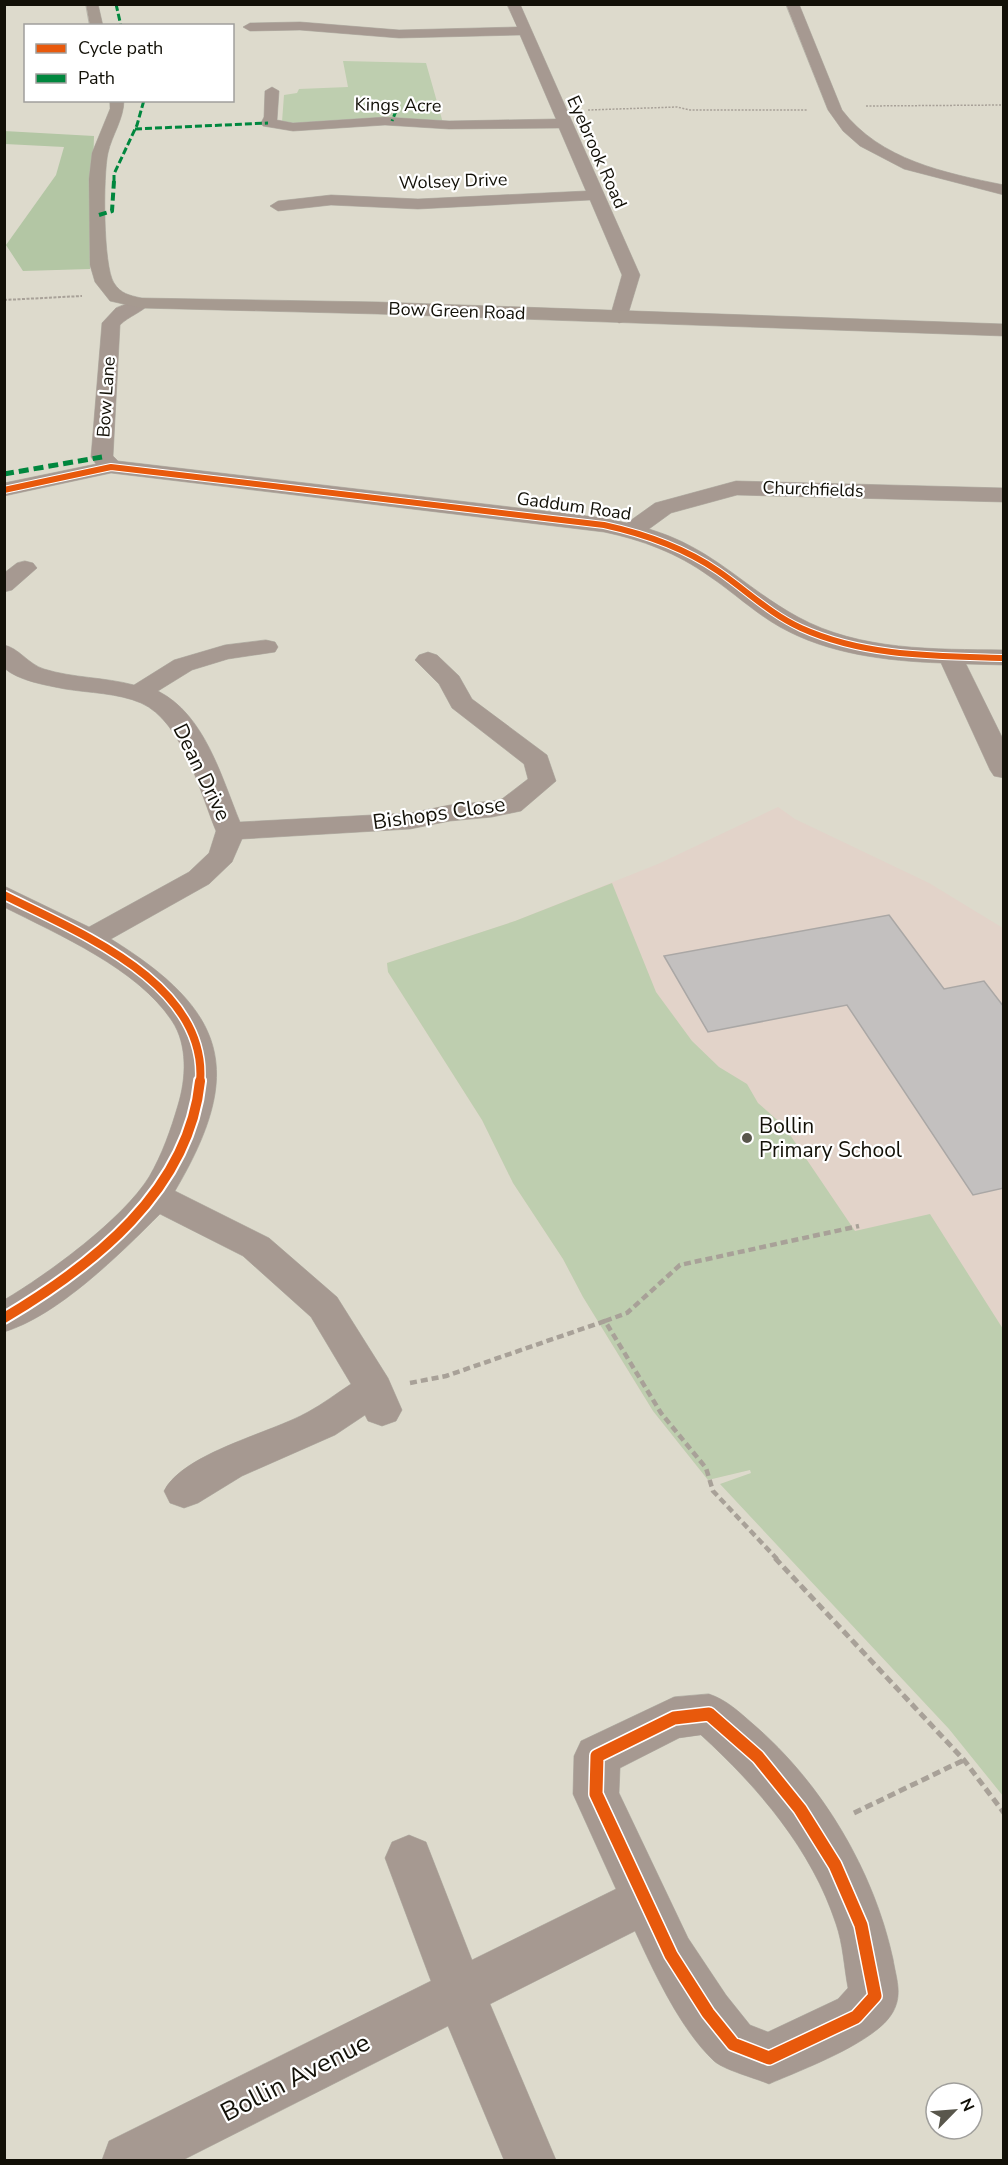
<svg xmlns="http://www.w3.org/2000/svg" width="1008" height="2165" font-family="'Nunito Sans',sans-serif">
  <rect width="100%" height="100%" fill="#dddacc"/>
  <!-- industrial -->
  <path fill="#e2d3c9" d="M778 807 795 819 929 883 1003 928V1408L708 1480 653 1411 636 1384 583 1297 563 1259 513 1183 482 1120 388 972 387 963 515 921 658 864Z"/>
  <!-- green -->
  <path fill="#beceaf" d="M343 61 426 63 443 123 300 125 282 122 284 95 297 93 299 89 348 87Z
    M612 883 656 992 692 1041 719 1067 747 1084 758 1103 784 1126 855 1231 930 1214 1003 1329V1796L949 1729 720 1484 751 1473 750 1470 708 1480 653 1411 583 1297 563 1259 513 1183 482 1120 388 972 387 963 515 921Z"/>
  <!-- forest -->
  <path fill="#b3c6a4" d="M4 131 94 136 90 269 23 271 6 245 56 175 64 147 5 144Z"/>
  <!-- building -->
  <path fill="#c3c0bf" stroke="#aaa7a5" stroke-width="1.5" d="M889 915 944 989 984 981 1004 1007V1188L973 1195 847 1005 708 1032 664 956Z"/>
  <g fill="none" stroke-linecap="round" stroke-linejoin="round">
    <!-- minor casing -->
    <g stroke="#b7b5aa" stroke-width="1">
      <path id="minor" d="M507 4H520L640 275 626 321 619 323 610 317 622 275 590 200 418 209 331 205 278 211 270 206 278 201 331 195 418 199 586 191 559 128 449 129 385 125 293 131 263 126 261 123 264 117 265 91 272 87 279 91 277 120 293 123 385 117 449 121 556 119 520 35 399 38 300 30 250 31 243 27 250 23 300 22 399 30 517 27Z
        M786 4H799L842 110C880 160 945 173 1004 185V195L904 169 860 146 843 131 828 110Z
        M141 298 150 303C143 312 129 316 120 325L113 456 118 461 604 518 627 523 655 503 736 481 1004 488V502L737 495 671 513 649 529C713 548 743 587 798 617 860 651 935 649 1004 650V665L966 664 1004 741V778L994 776 990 770 941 663C886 661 828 654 780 627 755 613 733 592 709 576 677 553 642 540 604 532L111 473 4 496V483L96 464 91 457 102 323 116 308Z
        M25 561 33 563 37 568 12 590 4 592V573L17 563Z
        M266 640 275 642 278 647 275 652 228 659 192 670 158 691C205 715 221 776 240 822L410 813 450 805 492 801 502 799 528 779 524 764 452 708 439 684 415 660 419 655 428 652 437 655 459 676 472 699 547 755 556 781 521 811 492 817 450 821 410 829 242 839 232 862 209 884 111 939C227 1011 246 1071 175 1191L269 1238 337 1297 388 1378 402 1410 396 1421 382 1426 368 1421 365 1415 335 1435 242 1476 198 1503 184 1508 170 1503 164 1491C183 1453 271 1433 308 1412 323 1404 337 1393 351 1384L311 1317 243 1256 160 1214C120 1254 59 1315 4 1332V1300C48 1274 123 1219 149 1177 162 1155 171 1129 178 1105 186 1079 188 1045 172 1021 138 969 59 935 4 907V886L89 927 189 872 209 853 216 831C200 792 182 721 141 703 118 693 89 693 65 689 45 685 19 681 4 668V645C19 648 28 664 44 669 73 678 104 677 134 685L174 660 225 645Z
        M709 1694C727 1700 739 1712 753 1724 822 1783 874 1871 893 1959 896 1978 903 1994 893 2012 877 2042 801 2070 769 2084 755 2078 724 2070 714 2061 680 2029 654 1972 635 1931L490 2004 556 2160H504L448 2026 183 2160H102L109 2141 431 1981 385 1858 392 1842 409 1835 426 1842 472 1960 616 1889 573 1794 574 1756 581 1741 674 1697ZM701 1735C758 1787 812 1850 836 1924 843 1944 844 1967 848 1988L838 1999 768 2032 750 2025 726 1995 688 1938 619 1793 620 1768 679 1738Z"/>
    </g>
    <!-- major casing -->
    <g stroke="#b7b5aa" stroke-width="1">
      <path id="major" d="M86 4H98L103 26H90Z
        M110 100H124C124 119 112 135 108 153 103 175 103 266 114 283 121 294 129 295 141 298L378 302 1004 324V336L378 314 141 308 110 301 95 282 90 265 89 179 92 153 110 109Z"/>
    </g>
    <!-- path-far3 -->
    <path stroke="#a8a198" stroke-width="1.5" stroke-dasharray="2 1.5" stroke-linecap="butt" d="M866 106 1004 105
      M588 110 677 107 690 110H808"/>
    <!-- path-far2 -->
    <path stroke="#a8a198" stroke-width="2" stroke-dasharray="3 1.5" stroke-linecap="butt" d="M4 300 82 296"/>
    <!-- path-far1 -->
    <path stroke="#a8a198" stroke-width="4.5" stroke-dasharray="7 4" stroke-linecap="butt" d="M605 1321 627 1313 680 1265 859 1226
      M410 1383 446 1376 605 1321 661 1413 706 1468 713 1491 777 1559"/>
    <!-- path -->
    <path stroke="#a8a198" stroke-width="5" stroke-dasharray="8 4.5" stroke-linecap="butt" d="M775 1558 964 1760 1004 1813
      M854 1813 964 1760"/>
    <!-- minor -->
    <use href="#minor" fill="#a69991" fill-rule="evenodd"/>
    <!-- major -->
    <use href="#major" fill="#a69a90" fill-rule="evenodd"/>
    <!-- quiet-far2 -->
    <path stroke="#00873e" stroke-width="3" stroke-dasharray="7 3" stroke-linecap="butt" d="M116 4 121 26
      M390 102 396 111 392 121
      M135 129 268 123
      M114 182V174L137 125 144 100"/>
    <!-- quiet-far1 -->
    <path stroke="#00873e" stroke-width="4" stroke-dasharray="8 4" stroke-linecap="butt" d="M99 215 112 211 114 181"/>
    <!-- quiet -->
    <path stroke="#00873e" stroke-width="5" stroke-dasharray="10 5" stroke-linecap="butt" d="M4 474 102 457"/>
    <!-- cycleway-far3 casing -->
    <g stroke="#fff" stroke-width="8">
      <path id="cycleway-far3" d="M4 490 111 467 604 525C645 534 683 547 718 571 746 590 770 614 801 628 865 657 936 656 1004 658"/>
    </g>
    <!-- cycleway-far2 casing -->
    <g stroke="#fff" stroke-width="11">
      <path id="cycleway-far2" d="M4 895C77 932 209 983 200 1083"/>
    </g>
    <!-- cycleway-far1 casing -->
    <g stroke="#fff" stroke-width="14">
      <path id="cycleway-far1" d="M4 1318C92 1266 189 1191 200 1081"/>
    </g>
    <!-- cycleway casing -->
    <g stroke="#fff" stroke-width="16">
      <path id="cycleway" d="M709 1714 758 1757 800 1809 835 1865 861 1925 875 1996 856 2017 769 2058 733 2044 708 2013 671 1955 596 1794 597 1756 674 1718Z"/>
    </g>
    <!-- cycleway-far3 -->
    <use href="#cycleway-far3" stroke="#e8590c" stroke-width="6"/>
    <!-- cycleway-far2 -->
    <use href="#cycleway-far2" stroke="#e8590c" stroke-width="8"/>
    <!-- cycleway-far1 -->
    <use href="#cycleway-far1" stroke="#e8590c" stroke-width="10"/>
    <!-- cycleway -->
    <use href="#cycleway" stroke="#e8590c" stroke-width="13"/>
  </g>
  <!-- markers -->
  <circle fill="#59574c" stroke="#fff" stroke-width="2" cx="747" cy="1138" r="6"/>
  <g text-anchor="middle" stroke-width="4.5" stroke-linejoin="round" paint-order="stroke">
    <!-- far-street labels -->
    <g font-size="18" fill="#121007" stroke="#fff">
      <text transform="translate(398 105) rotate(1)" y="6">Kings Acre</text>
      <text transform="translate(597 152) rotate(66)" y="6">Eyebrook Road</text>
      <text transform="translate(453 181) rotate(-2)" y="6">Wolsey Drive</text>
      <text transform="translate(457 311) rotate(2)" y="6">Bow Green Road</text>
      <text transform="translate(106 397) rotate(-86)" y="6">Bow Lane</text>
      <text transform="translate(813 489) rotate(2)" y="6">Churchfields</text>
      <text transform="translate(574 506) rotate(8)" y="6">Gaddum Road</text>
    </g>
    <!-- street labels -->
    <g font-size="21" fill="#121007" stroke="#fff">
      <text transform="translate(202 772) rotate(64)" y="7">Dean Drive</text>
      <text transform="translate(439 813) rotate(-8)" y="7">Bishops Close</text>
    </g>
    <!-- poi labels -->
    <g font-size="21" fill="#121007" stroke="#fff" text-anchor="start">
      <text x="759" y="1133">Bollin<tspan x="759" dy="24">Primary School</tspan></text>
    </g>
    <!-- near-street labels -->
    <g font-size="26" fill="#121007" stroke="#fff">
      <text transform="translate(295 2077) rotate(-27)" y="9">Bollin Avenue</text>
    </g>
  </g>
  <!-- border -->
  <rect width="1008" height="2165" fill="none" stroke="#121007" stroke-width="12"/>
  <!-- legend -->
  <rect x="24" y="24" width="210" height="78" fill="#ffffff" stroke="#a09f9c" stroke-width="1.5"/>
  <rect x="36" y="44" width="30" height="9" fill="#e8590c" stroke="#a09f9c" stroke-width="1.5"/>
  <text x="78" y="54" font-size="18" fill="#121007">Cycle path</text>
  <rect x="36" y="74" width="30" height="9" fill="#00873e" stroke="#a09f9c" stroke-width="1.5"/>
  <text x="78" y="84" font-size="18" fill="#121007">Path</text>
  <!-- north arrow -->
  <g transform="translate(954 2111) rotate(65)"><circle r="28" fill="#ffffff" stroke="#a09f9c" stroke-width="1.5"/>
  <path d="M0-4.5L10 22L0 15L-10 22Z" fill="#59574c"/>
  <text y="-9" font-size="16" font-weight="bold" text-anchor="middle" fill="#121007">N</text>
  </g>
</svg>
